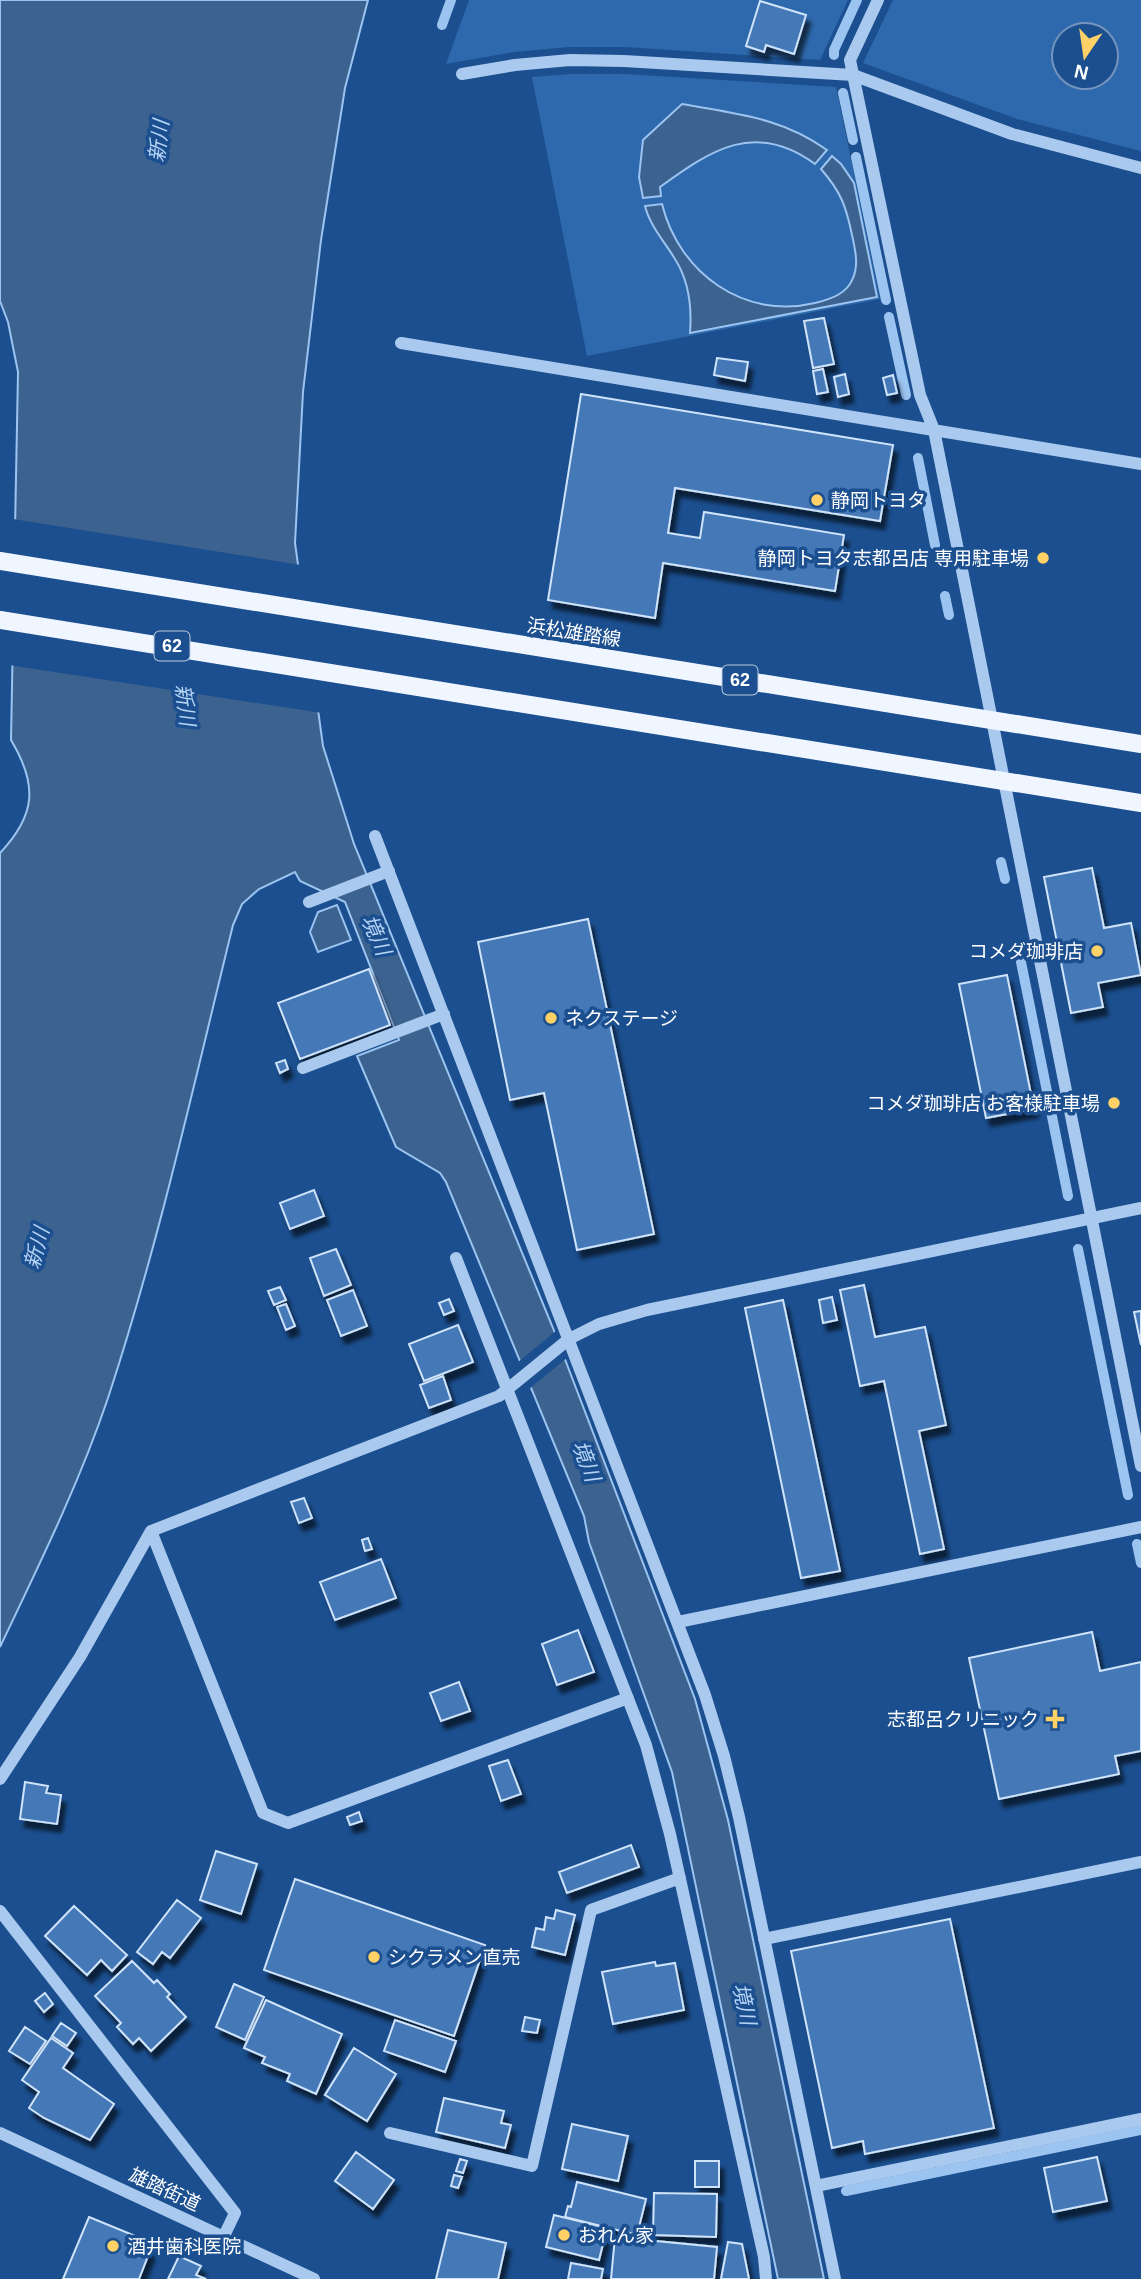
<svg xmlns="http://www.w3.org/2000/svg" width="1141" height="2279" font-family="Arial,'Noto Sans JP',sans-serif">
  <defs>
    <filter id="shadow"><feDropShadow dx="4.5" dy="8" stdDeviation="2" flood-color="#0009"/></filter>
  </defs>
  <rect width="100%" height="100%" fill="#1b4f8f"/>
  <!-- green -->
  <path fill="#2e69ad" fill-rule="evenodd" d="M469 0H848L820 60 625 47H569L514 52 446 64Z
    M893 0H1141V151L1017 119 863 63ZM1064 35H1106V77H1064Z
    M570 74H624L836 87 880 299 587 356 532 77Z"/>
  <!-- water -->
  <path fill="#3c6290" stroke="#9cc4f0" stroke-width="2" d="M0 0H368L345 88 321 240 303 392 295 543 323 746 354 844 553 1328 695 1699 728 1820 824 2279H778L672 1772 589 1542 584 1516 446 1182 440 1173 396 1147 357 1056 399 1040 345 902 300 881 295 872 259 889 242 904 233 925C194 1083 159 1243 108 1398 79 1484 39 1565 0 1647V853C36 815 38 785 11 740L18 372 8 322 0 301Z
    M682 104C736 114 781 117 827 150L815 164C755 120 711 150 660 187L661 196 643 198 639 177 643 140Z
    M832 156 841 164 854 183 877 297 690 333C692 307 689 281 675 259 664 241 650 226 645 206L662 204C679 273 744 320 815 303 831 299 847 294 853 278 859 264 855 249 852 235 846 206 841 192 821 169Z
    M337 905 351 940 318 952 310 932 318 912Z"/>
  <!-- pier -->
  <path fill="#1b4f8f" d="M13 519 301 565 322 713 9 665Z
    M557 1330 568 1357 528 1390 517 1363Z"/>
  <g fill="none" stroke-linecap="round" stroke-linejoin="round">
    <!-- stream -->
    <path stroke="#9cc4f0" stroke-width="10" d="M442 25 451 0
      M834 55V50L857 0
      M843 93 853 140
      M856 157 886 300
      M889 317 906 395
      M918 458 935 545
      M945 596 949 615
      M1001 862 1005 879
      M1018 947 1068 1196
      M1078 1249 1128 1495
      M1137 1544 1141 1563
      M846 2191 1141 2130"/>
  </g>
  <!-- building -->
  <path fill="#4478b7" stroke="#cfe3fa" stroke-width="2" filter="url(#shadow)" d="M760 1 806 15 794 54 766 45 764 52 746 46Z
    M824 318 834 364 813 368 804 321Z
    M717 358 748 362 745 381 714 375Z
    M823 369 828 392 817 394 813 371Z
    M845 374 849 394 838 397 834 377Z
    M893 375 897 393 887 395 883 378Z
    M581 394 893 445 880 521 675 488 668 533 700 538 704 512 844 535 835 591 663 563 655 618 548 600Z
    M1092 868 1104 928 1131 923 1141 975 1098 983 1103 1007 1071 1013 1044 877Z
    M588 919 654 1234 577 1250 544 1093 510 1100 478 942Z
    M369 969 390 1025 300 1059 278 1003Z
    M1007 975 1034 1109 986 1118 959 984Z
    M285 1060 288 1069 280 1073 276 1063Z
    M314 1190 324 1216 290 1229 280 1203Z
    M336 1249 351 1285 324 1296 310 1258Z
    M864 1285 875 1337 925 1327 946 1425 919 1431 944 1549 920 1554 884 1381 860 1386 840 1290Z
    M280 1287 286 1300 274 1305 268 1291Z
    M353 1290 367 1326 341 1336 327 1300Z
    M832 1297 837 1320 823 1323 819 1300Z
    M449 1299 454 1311 444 1315 439 1303Z
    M783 1300 840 1571 801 1578 745 1308Z
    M286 1304 295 1326 286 1330 277 1307Z
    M1141 1311V1345L1134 1312Z
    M458 1325 473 1362 424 1381 409 1344Z
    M443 1376 451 1400 429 1408 420 1385Z
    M304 1498 312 1518 299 1523 291 1502Z
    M368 1538 372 1549 365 1551 362 1540Z
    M381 1559 396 1598 335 1620 320 1582Z
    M578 1630 594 1672 557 1685 542 1644Z
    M1092 1632 1100 1671 1141 1662V1751L1115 1756 1119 1774 999 1799 969 1658Z
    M459 1682 470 1711 441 1721 430 1693Z
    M508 1760 521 1794 501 1801 489 1766Z
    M25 1782 48 1786 46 1793 61 1795 57 1824 20 1819Z
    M359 1812 362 1821 350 1825 347 1817Z
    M631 1845 639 1867 567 1893 559 1872Z
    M216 1851 257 1864 241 1914 200 1900Z
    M295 1879 485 1945 454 2036 264 1970Z
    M177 1900 201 1918 170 1958 162 1952 153 1964 137 1952Z
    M74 1906 127 1955 112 1971 101 1960 87 1975 45 1936Z
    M556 1910 575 1915 565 1955 532 1947 536 1928 544 1930 546 1917 554 1919Z
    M950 1919 994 2128 865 2154 863 2141 832 2148 791 1951Z
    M132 1961 154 1983 157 1980 170 1994 167 1997 186 2017 151 2051 139 2038 133 2044 117 2027 121 2023 95 1996Z
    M655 1962 656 1966 675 1963 684 2010 613 2024 602 1972Z
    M234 1984 264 1997 245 2040 216 2027Z
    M45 1993 53 2004 44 2012 35 2001Z
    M266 2000 342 2034 316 2094 287 2081 290 2074 262 2063 265 2057 244 2048Z
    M525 2017 540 2020 537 2033 522 2031Z
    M395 2020 456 2041 445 2072 384 2051Z
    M61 2023 76 2033 67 2046 52 2036Z
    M25 2027 46 2041 30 2064 9 2051Z
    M51 2038 73 2053 63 2068 114 2104 90 2140 44 2118 29 2108 39 2092 22 2080Z
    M354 2048 396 2074 367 2121 325 2095Z
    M444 2098 504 2111 501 2123 511 2125 505 2148 436 2132Z
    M572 2124 628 2136 618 2181 562 2169Z
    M356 2152 394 2180 373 2209 335 2181Z
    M1097 2157 1107 2201 1053 2212 1044 2168Z
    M460 2159 467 2161 463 2173 456 2171Z
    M695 2161H719V2187H695Z
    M454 2175 462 2177 458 2188 451 2186Z
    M577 2182 646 2199 637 2235 565 2217 568 2206 571 2207Z
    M654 2193 717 2194 716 2237 653 2235Z
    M554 2215 607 2228 599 2260 546 2247Z
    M89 2217 150 2242 147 2249 150 2251 139 2279H63Z
    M448 2230 506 2243 498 2279H436Z
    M615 2237 717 2247 714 2279H611Z
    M728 2242 742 2244 749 2279H721Z
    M179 2256 201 2266 196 2275 206 2279H168Z
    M571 2263 603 2269 601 2279H568Z"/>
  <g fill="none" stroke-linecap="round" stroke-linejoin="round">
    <!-- minor -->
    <path stroke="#a9c9ee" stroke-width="12" d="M878 0 850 60 920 395 934 430 1141 1466
      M462 74 515 65 570 60 624 61 853 75 1012 134 1141 168
      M401 343 1141 464
      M375 836 705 1695 724 1756 739 1817 835 2279
      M309 902 389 871
      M303 1068 444 1014
      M456 1258 646 1745 670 1834 764 2257 766 2279
      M151 1531 263 1813 288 1823 628 1698
      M678 1622 1141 1527
      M0 1779 80 1657 151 1531 499 1396 569 1339 599 1324 647 1310 1141 1208
      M0 1911 235 2213 223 2238
      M764 1939 1141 1862
      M0 2133 314 2279
      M390 2133 532 2166 591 1910 680 1878
      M816 2186 1141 2119"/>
    <!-- major -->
    <path stroke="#f0f6ff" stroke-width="18" d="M0 561 1141 744
      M0 620 1141 803"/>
  </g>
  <!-- markers -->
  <g fill="#ffd166" stroke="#1b4f8f" stroke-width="2.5">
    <circle cx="817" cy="500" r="7"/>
    <circle cx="1043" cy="558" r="7"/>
    <circle cx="1097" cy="951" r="7"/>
    <circle cx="551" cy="1018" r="7"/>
    <circle cx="1114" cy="1103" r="7"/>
    <path d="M1051.5 1708.5h7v7h7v7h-7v7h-7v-7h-7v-7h7z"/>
    <circle cx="374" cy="1957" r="7"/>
    <circle cx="564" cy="2235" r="7"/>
    <circle cx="113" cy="2246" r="7"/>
  </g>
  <g text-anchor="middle" stroke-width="7" stroke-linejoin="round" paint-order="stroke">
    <!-- shield labels -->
    <g fill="#1b4f8f" stroke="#bbcadd" stroke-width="2">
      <rect x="154.5" y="631.5" width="35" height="29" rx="5"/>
      <rect x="722.5" y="665.5" width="35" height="29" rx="5"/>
    </g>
    <g font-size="18" font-weight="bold" fill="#fff">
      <text x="172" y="652">62</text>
      <text x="740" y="686">62</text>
    </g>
    <!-- poi labels -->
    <g font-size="19" fill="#fff" stroke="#1b4f8f" text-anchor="start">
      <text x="831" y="507">静岡トヨタ</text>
      <text x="1029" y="565" text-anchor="end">静岡トヨタ志都呂店 専用駐車場</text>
      <text x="1083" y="958" text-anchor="end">コメダ珈琲店</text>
      <text x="565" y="1025">ネクステージ</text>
      <text x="1100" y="1110" text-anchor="end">コメダ珈琲店 お客様駐車場</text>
      <text x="1039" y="1726" text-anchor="end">志都呂クリニック</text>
      <text x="388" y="1964">シクラメン直売</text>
      <text x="578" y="2242">おれん家</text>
      <text x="127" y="2253">酒井歯科医院</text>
    </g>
    <!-- street labels -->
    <g font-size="19" fill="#fff" stroke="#1b4f8f">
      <text transform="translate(574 632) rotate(9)" y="7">浜松雄踏線</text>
      <text transform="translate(165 2189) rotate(25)" y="7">雄踏街道</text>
    </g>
    <!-- water labels -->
    <g font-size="21" font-style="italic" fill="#b5d3f5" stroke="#1b4f8f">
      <text transform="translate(159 141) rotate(-83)" y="7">新川</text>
      <text transform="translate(185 705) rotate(83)" y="7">新川</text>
      <text transform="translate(376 935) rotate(66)" y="7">境川</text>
      <text transform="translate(37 1248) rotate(-75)" y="7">新川</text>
      <text transform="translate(586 1461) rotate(69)" y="7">境川</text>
      <text transform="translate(744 2004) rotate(78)" y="7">境川</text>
    </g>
  </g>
  <!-- north arrow -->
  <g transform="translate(1085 56) rotate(193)"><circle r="33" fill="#1b4f8f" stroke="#7695bc" stroke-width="2"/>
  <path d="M0-5L12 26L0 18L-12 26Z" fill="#ffd166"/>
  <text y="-10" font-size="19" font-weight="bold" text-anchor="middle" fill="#ffffff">N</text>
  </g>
</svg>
